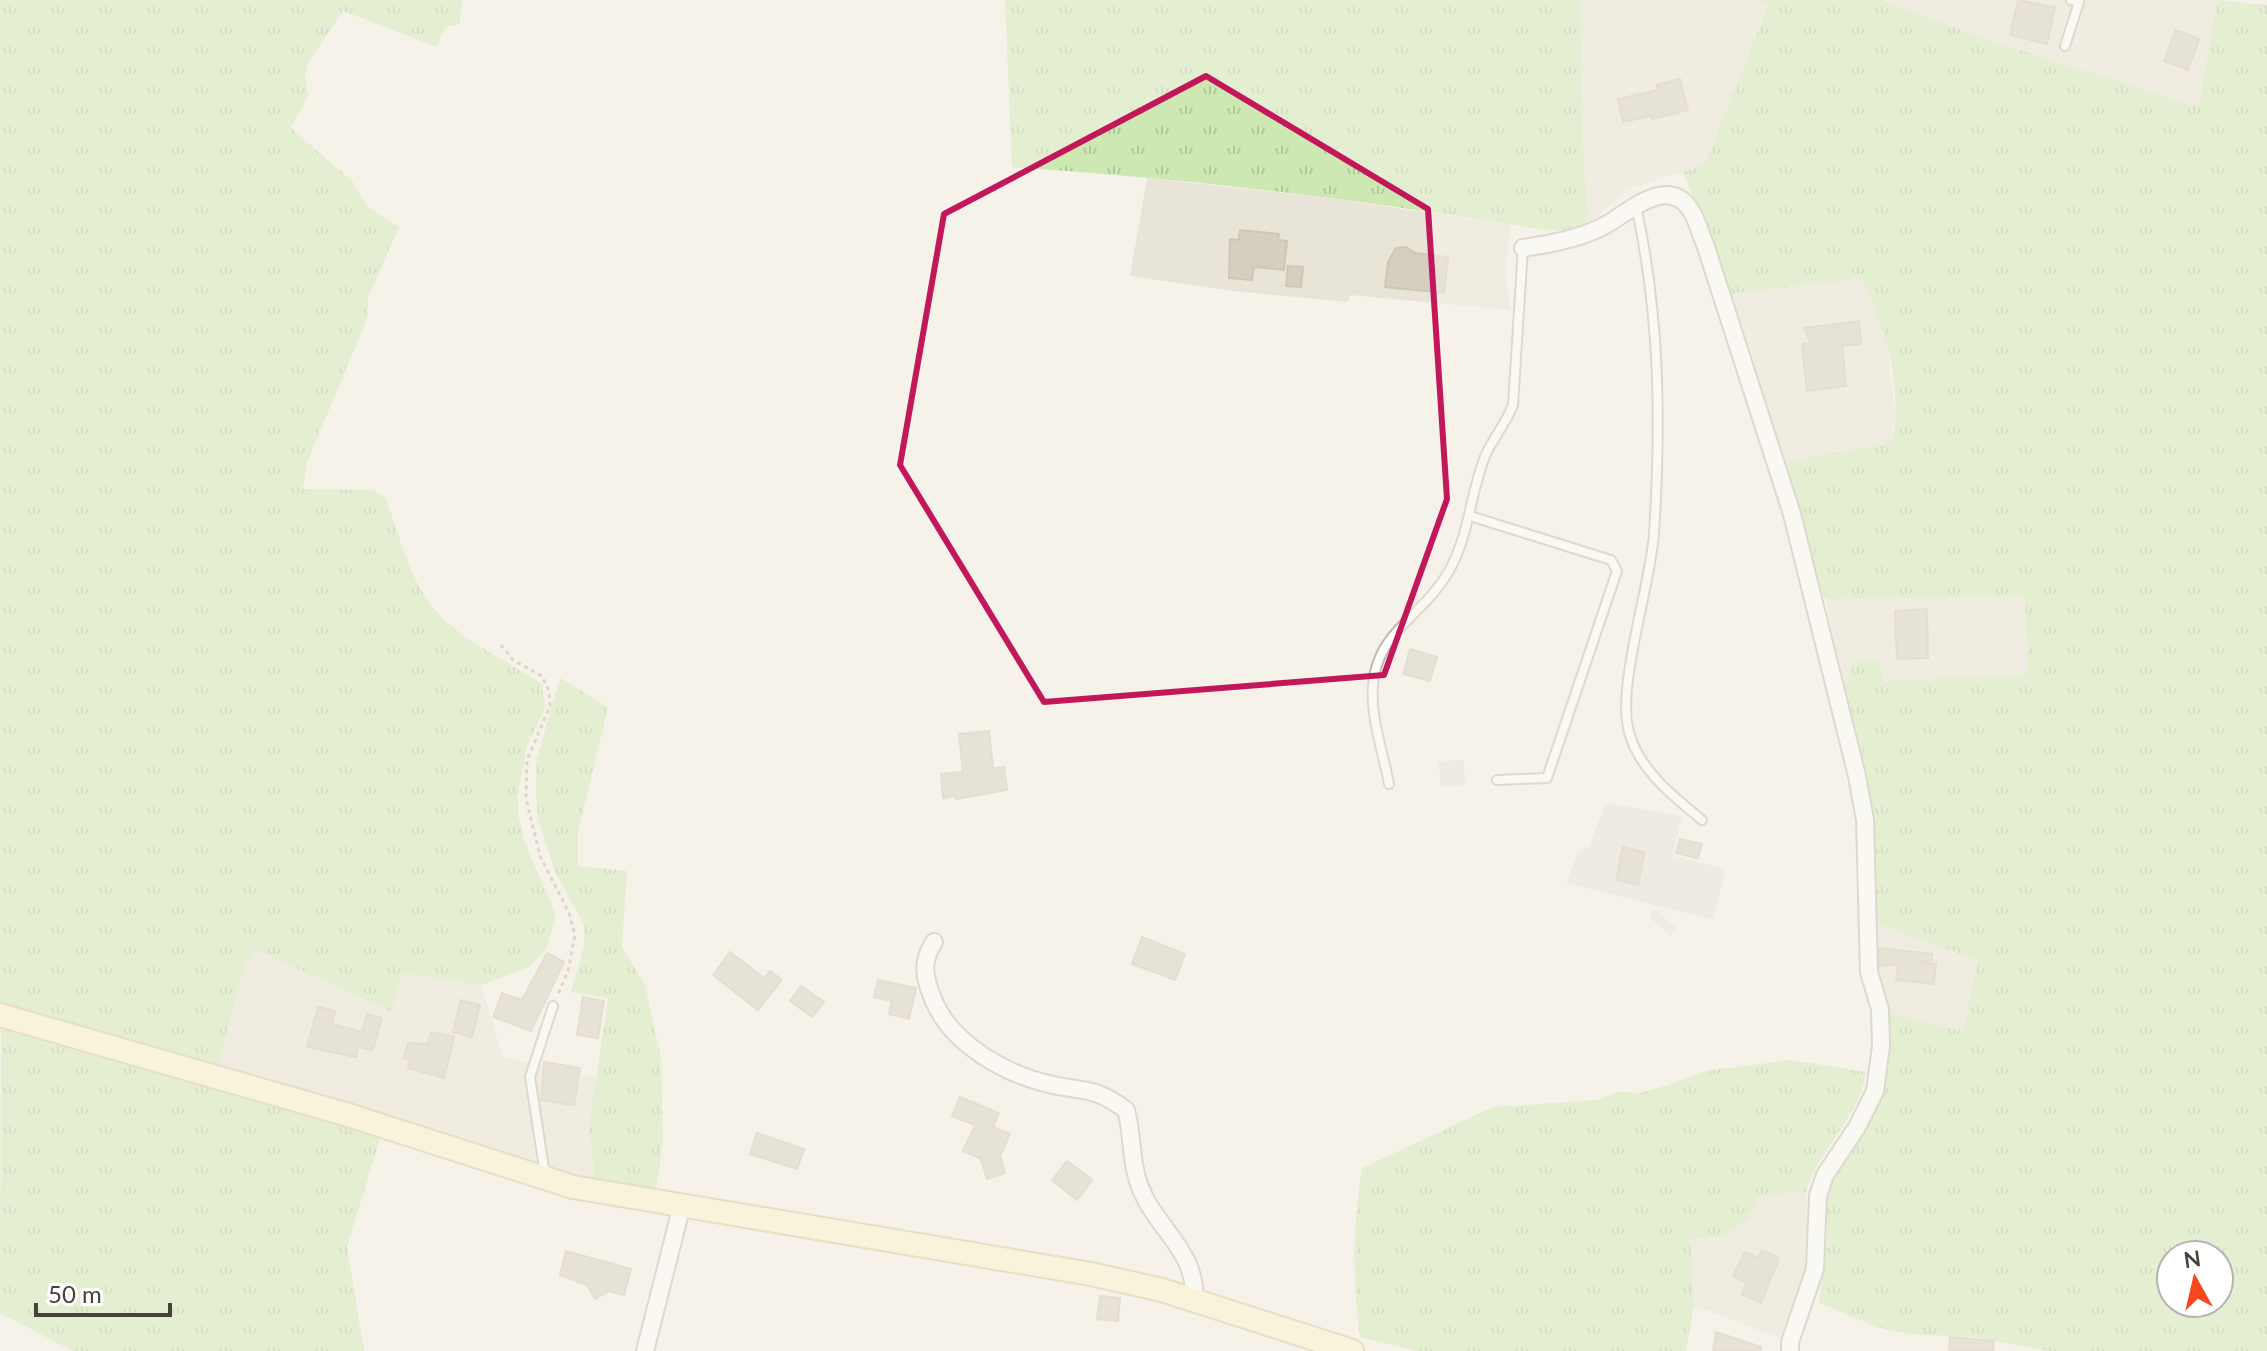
<svg xmlns="http://www.w3.org/2000/svg" width="2267" height="1351" font-family="Lato,sans-serif">
  <defs>
    <pattern id="grass-tufts" width="24" height="20" patternUnits="userSpaceOnUse" patternTransform="scale(2)"><rect width="24" height="20" fill="#cee8b3"/><path d="M3 7l-1-3M5 7V3M7 7l1-3M15 17l-1-3M17 17v-4M19 17l1-3" fill="none" stroke="#b2c89b"/></pattern>
  </defs>
  <rect width="100%" height="100%" fill="#f5f2e9"/>
  <!-- residential -->
  <path fill="#e8e4d8" d="M1581 0H1757L1768 4 1705 164 1626 190 1588 225 1582 125Z
    M1881 0H2217L2200 108 1985 39Z
    M1147 178 1321 197 1511 225 1505 271 1510 310 1350 295 1348 302 1233 291 1130 276Z
    M1861 279 1876 307 1887 344 1895 415 1891 444 1785 462 1730 294Z
    M2025 597 2029 674 1881 681 1843 694 1826 599Z
    M1869 921 1978 959 1963 1031 1883 1012Z
    M255 949 390 1012 401 973 481 985 503 1057 597 1078 589 1127 595 1183 217 1068 245 964Z
    M1806 1192 1808 1260 1780 1338 1694 1305 1690 1239H1714L1748 1219 1758 1196Z"/>
  <!-- industrial -->
  <path fill="#e7e3de" d="M1464 760 1465 786 1440 787 1439 761Z
    M1606 803 1682 816 1673 856 1726 869 1713 920 1566 883 1579 851 1589 846Z
    M1655 909 1677 929 1671 936 1649 917Z"/>
  <!-- grass -->
  <path fill="url(#grass-tufts)" fill-rule="evenodd" d="M0 0H462L460 24 445 27 437 47 343 11 308 63 305 75 308 96 291 128 353 182 368 207 399 227 368 298V317L307 462 303 489 373 490 385 497C400 536 408 577 435 610 457 637 511 664 542 684L545 708 527 746 518 793V815L525 843 556 915 547 948 529 967 481 985 401 973 391 1012 255 949 245 964 217 1068 0 1004Z
    M1005 0H1581L1582 125 1588 225 1569 231 1537 229C1363 199 1186 179 1012 167Z
    M1757 0H1881L1985 39 2199 107 2217 0 2267 5V1351H2049L1972 1337 1909 1334 1877 1327 1819 1303 1827 1243 1825 1194 1831 1176 1878 1100 1886 1069 1888 1028 1883 1012 1963 1031 1978 960 1869 921 1874 844 1871 802 1843 694 1853 661 1880 659 1882 681 2028 674 2025 597 1826 599 1818 590 1785 462 1891 443C1905 395 1885 322 1861 279L1730 294 1683 172 1705 164 1768 5ZM2171 1255H2219V1303H2171Z
    M560 678 608 707 578 833V866L627 871 622 947 645 985 661 1058 663 1141 656 1191 595 1183 589 1127 608 998 571 992 584 945V925L555 872 538 819 536 792V762Z
    M1 1030H13L381 1135 347 1247 364 1351H73L0 1313Z
    M1791 1060 1866 1072C1858 1120 1819 1147 1806 1192L1758 1196 1748 1219 1723 1237 1690 1239 1694 1305 1686 1351H1417L1360 1337C1352 1279 1353 1226 1362 1168L1493 1107 1597 1100 1620 1091 1637 1094 1668 1085 1705 1071Z"/>
  <!-- building -->
  <path fill="#d6cebf" stroke="#d1c6b2" stroke-width="2" d="M2018 0 2055 7 2047 44 2010 35Z
    M2176 30 2199 39 2188 70 2164 61Z
    M1680 79 1688 110 1652 119 1651 116 1623 122 1618 99 1658 90 1656 85Z
    M1240 230 1279 234 1278 240 1287 241 1284 270 1254 267 1252 280 1229 278 1230 239 1239 240Z
    M1406 247 1415 253 1448 257 1444 293 1385 287 1388 262 1396 248Z
    M1288 266 1303 267 1301 287 1286 286Z
    M1859 321 1861 344 1842 346 1846 386 1807 391 1802 344 1811 343 1804 328Z
    M1927 609 1928 658 1897 659 1895 611Z
    M1410 649 1437 657 1430 681 1403 674Z
    M989 731 993 768 1004 767 1007 790 956 799 955 796 943 798 941 774 963 772 959 734Z
    M1680 839 1702 844 1698 858 1676 853Z
    M1623 847 1645 852 1638 885 1616 880Z
    M1142 937 1185 954 1175 980 1132 964Z
    M1879 948 1932 954V960L1918 962 1936 964 1934 984 1896 980 1898 964 1880 966Z
    M730 952 764 978 770 971 782 980 758 1010 713 975Z
    M547 953 564 962 531 1031 493 1017 502 993 522 1000Z
    M878 980 916 988 909 1019 889 1014 892 1001 874 997Z
    M801 986 824 1002 812 1017 790 1001Z
    M583 997 604 1001 598 1038 577 1035Z
    M461 1000 480 1005 472 1037 453 1032Z
    M318 1007 335 1011 332 1024 362 1032 367 1014 382 1018 373 1050 358 1047 356 1057 307 1047Z
    M431 1032 454 1037 444 1078 408 1068 410 1059 404 1058 408 1043 428 1044Z
    M544 1062 580 1068 574 1105 541 1100Z
    M960 1097 999 1113 993 1127 1010 1134 1000 1156 1005 1173 987 1179 981 1159 963 1151 975 1125 952 1116Z
    M757 1133 804 1149 797 1169 750 1154Z
    M1067 1161 1092 1180 1077 1200 1052 1180Z
    M1762 1250 1779 1258 1761 1303 1742 1294 1747 1283 1733 1276 1745 1252 1758 1258Z
    M566 1251 631 1269 624 1295 609 1291 595 1299 587 1285 560 1275Z
    M1100 1296 1120 1298 1118 1321 1097 1319Z
    M1716 1332 1761 1347 1760 1351H1713Z
    M1950 1337 1994 1341 1993 1351H1949Z"/>
  <g fill="none" stroke-linecap="round" stroke-linejoin="round">
    <!-- lane casing -->
    <g stroke="#c0baac" stroke-width="12">
      <path id="lane" d="M2065 46 2079 2 2071 0
        M1636 206C1660 315 1661 423 1654 533 1651 585 1616 686 1629 732 1639 770 1673 796 1702 820
        M1470 516 1611 560 1617 571 1547 778 1497 780
        M1389 784C1380 735 1355 682 1393 636 1413 612 1433 599 1449 571 1470 534 1470 492 1486 454 1494 437 1506 423 1513 405L1523 248
        M545 1174 530 1077 553 1006"/>
    </g>
    <!-- street casing -->
    <g stroke="#c0baac" stroke-width="20">
      <path id="street" d="M1523 248C1551 244 1577 239 1602 227 1626 215 1666 174 1690 209 1697 219 1700 233 1705 244L1792 514 1857 776 1865 820 1869 972 1880 1009 1881 1046 1875 1091 1857 1127 1825 1175 1818 1196 1815 1269 1790 1342V1351
        M934 942C921 962 924 977 933 999 951 1044 1006 1075 1053 1085 1087 1092 1097 1088 1126 1110 1133 1134 1130 1161 1139 1184 1154 1228 1198 1250 1194 1301
        M645 1351 682 1205"/>
    </g>
    <!-- secondary casing -->
    <g stroke="#d4c79a" stroke-width="26">
      <path id="secondary" d="M0 1015 345 1114 573 1187 1091 1274 1162 1290 1352 1351"/>
    </g>
    <!-- path -->
    <path stroke="#c2b69d" stroke-width="3" stroke-dasharray="4 4" stroke-linecap="butt" d="M501 645 513 660 542 676 549 691 550 706 527 760 526 798 540 856 569 913 575 935 568 971 558 994"/>
    <!-- lane -->
    <use href="#lane" stroke="#fff" stroke-width="8"/>
    <!-- street -->
    <use href="#street" stroke="#fff" stroke-width="16"/>
    <!-- secondary -->
    <use href="#secondary" stroke="#fef4ca" stroke-width="22"/>
  </g>
  <!-- marked area -->
  <path d="M0 0H2267V1351H0ZM1206 76 1428 209 1447 499 1384 675 1044 702 900 465 944 214Z" fill="#f5f2e9" fill-opacity=".55" fill-rule="evenodd"/>
  <path fill="none" stroke="#c2185b" stroke-width="6" stroke-linejoin="round" d="M1206 76 1428 209 1447 499 1384 675 1044 702 900 465 944 214Z"/>
  <!-- north arrow -->
  <g transform="translate(2195 1279) rotate(352)"><circle r="38" fill="#ffffff" stroke="#b6b4af" stroke-width="2"/>
  <path d="M0-6L14 30L0 20L-14 30Z" fill="#f8471d"/>
  <text y="-12" font-size="22" font-weight="bold" text-anchor="middle" fill="#484338">N</text>
  </g>
  <!-- scale -->
  <path d="M36 1303v12h134v-12" fill="none" stroke="#484338" stroke-width="4"/>
  <text x="48" y="1303" font-size="24" fill="#484338" stroke="#ffffff" stroke-width="6" paint-order="stroke">50 m</text>
</svg>
